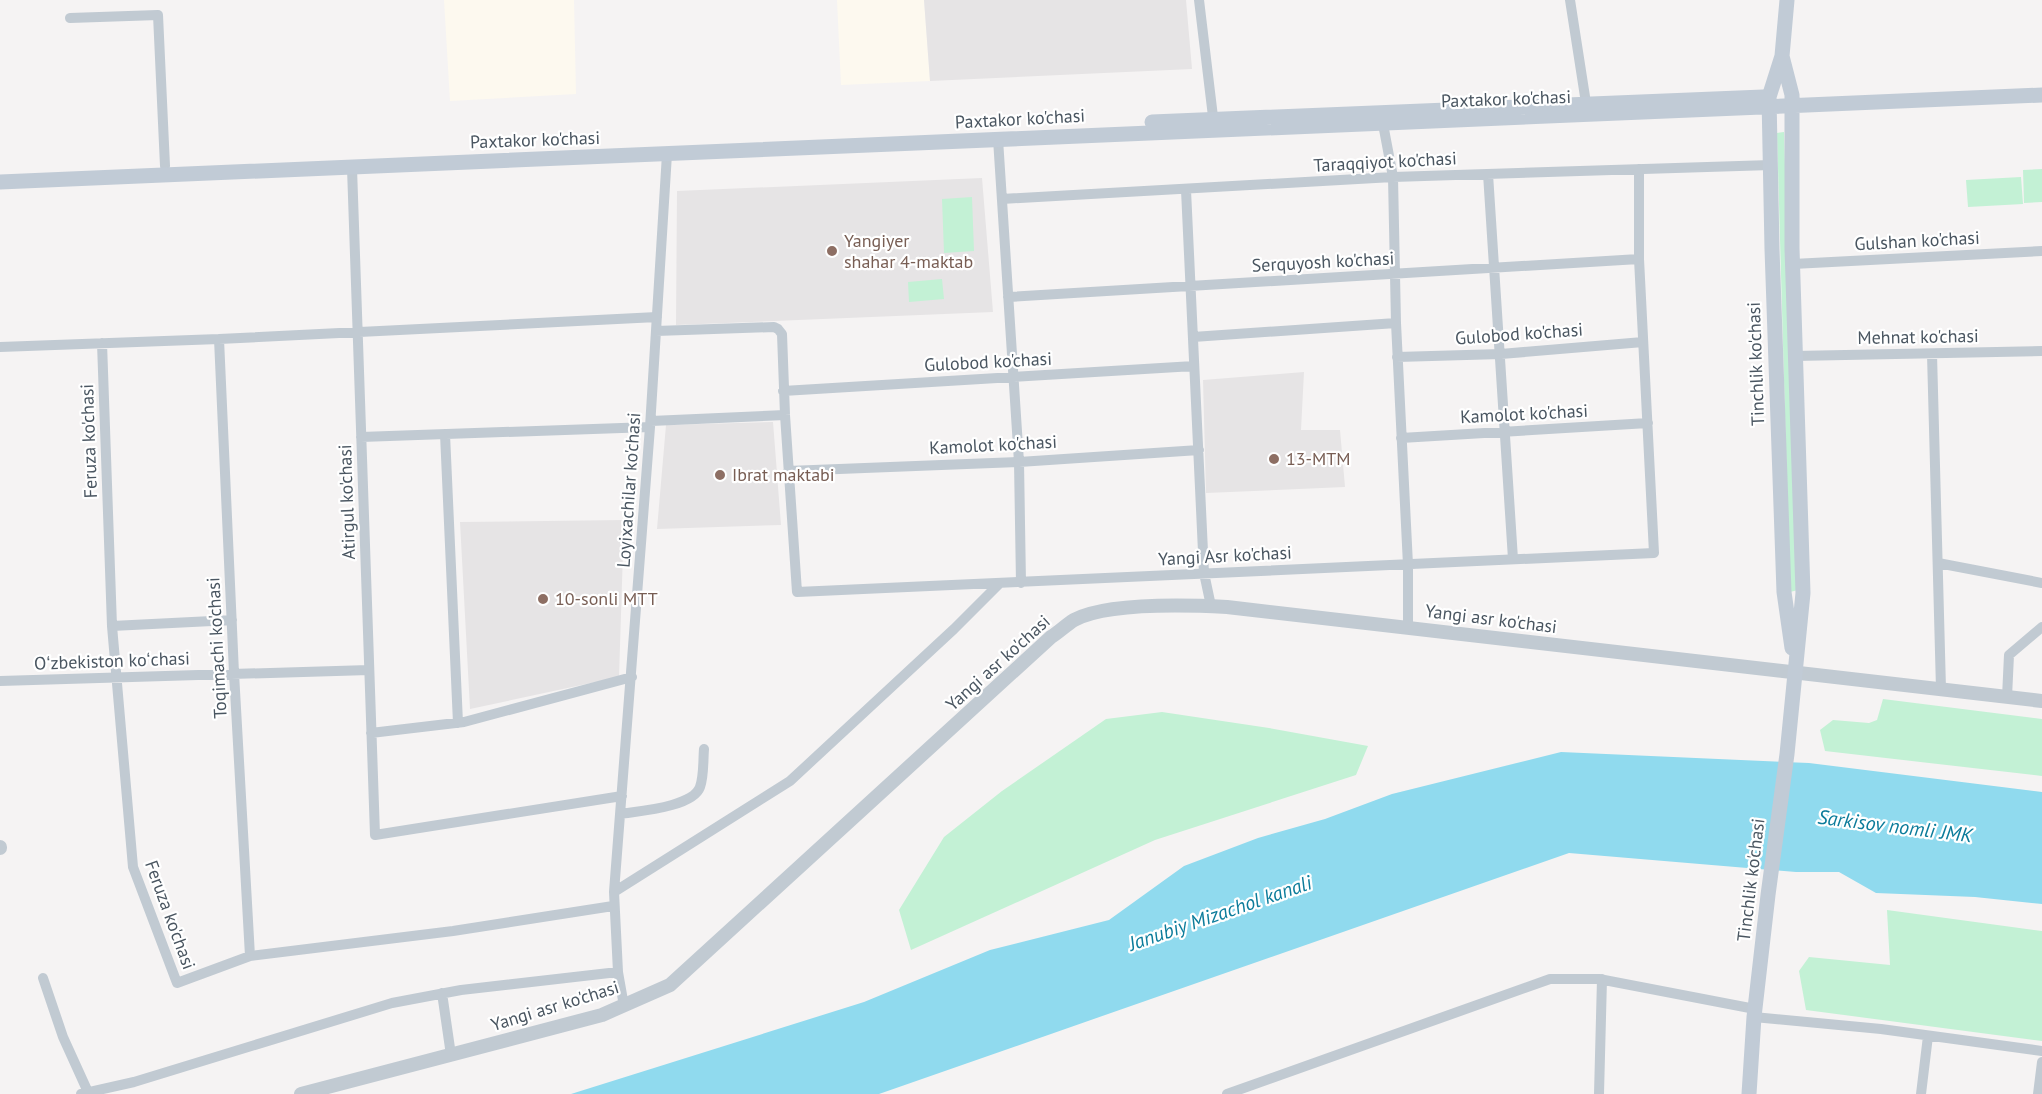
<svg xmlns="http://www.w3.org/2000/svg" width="2042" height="1094" font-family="'PT Sans',sans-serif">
  <rect width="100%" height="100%" fill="#f5f3f3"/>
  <!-- commercial -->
  <path fill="#fdf9ef" d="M444 0H574L576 94 450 101Z
    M837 0H924L930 81 841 85Z"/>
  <!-- education -->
  <path fill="#e6e4e5" d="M924 0H1186L1192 69 930 81Z
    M982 178 993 312 676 325 677 191Z
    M1304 372 1301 430H1340L1345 487 1206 493 1203 380Z
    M773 422 781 525 657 529 666 425Z
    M624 520 619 677 470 709 460 522Z"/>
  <!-- green -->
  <path fill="#c3f1d5" d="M1784 132 1798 590 1790 592 1777 133Z
    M2042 169V202L2024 203 2023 170Z
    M2021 177 2023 204 1968 207 1966 180Z
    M972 197 974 251 944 253 942 199Z
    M942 279 944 299 909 302 908 282Z
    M1883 699 2042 719V776L1825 751 1820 730 1833 720 1869 723 1877 720Z
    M1162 712 1269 728 1368 746 1356 775 1155 840 911 950 899 910 944 837 1002 791 1106 719Z
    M1887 910 2042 931V1041L1806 1010 1799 971 1809 957 1890 965Z"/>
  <!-- water -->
  <path fill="#90daee" d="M1561 752 1809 763 2042 792V904L1975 897 1876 893 1839 872H1796L1569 853 879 1094H571L864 1002 990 950 1109 920 1184 866 1258 838 1325 819 1392 794Z"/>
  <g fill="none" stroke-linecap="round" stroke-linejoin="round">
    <!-- minor -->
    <path stroke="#c1cad2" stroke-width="10" d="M1199 0 1214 125
      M1570 0 1586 103
      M70 18 158 15 165 166
      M1383 124 1393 177 1396 323 1408 565V628
      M998 139 1019 462 1021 583
      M352 168 375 835 622 796
      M1488 174 1513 559
      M1186 190 1204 573 1211 606
      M1002 199 1393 177 1771 165
      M1793 264 2042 251
      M1008 297 1639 259
      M656 331 774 327 778 329 782 334 785 415 797 592 1654 553 1639 259V169
      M1193 337 1396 323
      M219 339 234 673 250 956
      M102 343 112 626 133 867 177 983 250 956 453 931 613 906
      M0 347 219 339 657 317
      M1932 354 1941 689
      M1795 356 2042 351
      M1397 357 1501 354 1643 342
      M783 391 1194 366
      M651 421 785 415
      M445 434 458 723
      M361 437 650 427
      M1401 438 1648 423
      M788 471 1019 462 1199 450
      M1938 563 2042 583
      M112 626 232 620
      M0 681 369 670
      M2007 697 2009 655 2042 627
      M371 733 464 722 632 677
      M621 814C639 811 693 807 700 787 704 776 703 761 704 749
      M614 892 790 781 954 629 999 584
      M43 978 63 1037 88 1092
      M442 993 451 1055
      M624 1006 618 972 614 892 650 427 667 154
      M1754 1017 1881 1029 2042 1051
      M81 1094 134 1082 392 1003 461 990 618 972
      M1227 1094 1550 979H1599L1755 1009
      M1599 1094 1602 979
      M1921 1094 1928 1036
      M2038 1094 2042 1062"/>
    <!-- tertiary -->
    <path stroke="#c1cad2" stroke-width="14" d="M0 847V848
      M301 1094 602 1015 670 985 1051 637C1059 632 1066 625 1074 620 1108 602 1188 605 1227 607L2042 701"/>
    <!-- secondary -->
    <path stroke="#c1cbd6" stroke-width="15" d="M1787 0 1782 56 1769 97 1772 249 1784 592 1792 648
      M1152 122 1763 97
      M0 182 2042 95
      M1749 1094 1754 1017 1768 895 1787 754 1803 593 1792 248V95L1782 56"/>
  </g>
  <!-- markers -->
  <g fill="#8d6e63" stroke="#fff" stroke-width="2">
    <circle cx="832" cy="251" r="6"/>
    <circle cx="1274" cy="459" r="6"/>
    <circle cx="720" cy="475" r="6"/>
    <circle cx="543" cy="599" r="6"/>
  </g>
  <g text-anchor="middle" stroke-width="4.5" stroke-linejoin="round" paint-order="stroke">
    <!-- street labels -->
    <g font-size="18" fill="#4a5661" stroke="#fff">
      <text transform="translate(1506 99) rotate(-2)" y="6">Paxtakor ko'chasi</text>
      <text transform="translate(1020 119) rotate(-3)" y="6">Paxtakor ko'chasi</text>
      <text transform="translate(535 140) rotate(-2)" y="6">Paxtakor ko'chasi</text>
      <text transform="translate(1385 162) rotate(-3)" y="6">Taraqqiyot ko'chasi</text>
      <text transform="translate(1917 241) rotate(-3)" y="6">Gulshan ko'chasi</text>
      <text transform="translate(1323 262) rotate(-3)" y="6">Serquyosh ko'chasi</text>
      <text transform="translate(1519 334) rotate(-4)" y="6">Gulobod ko'chasi</text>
      <text transform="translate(1918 337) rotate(-1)" y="6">Mehnat ko'chasi</text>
      <text transform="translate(988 362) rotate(-3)" y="6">Gulobod ko'chasi</text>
      <text transform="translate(1756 364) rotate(-92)" y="6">Tinchlik ko'chasi</text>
      <text transform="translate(1524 414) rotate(-3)" y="6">Kamolot ko'chasi</text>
      <text transform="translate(89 441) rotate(-92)" y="6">Feruza ko'chasi</text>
      <text transform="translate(993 445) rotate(-3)" y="6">Kamolot ko'chasi</text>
      <text transform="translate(629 490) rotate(-86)" y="6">Loyixachilar ko'chasi</text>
      <text transform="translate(347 502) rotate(-92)" y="6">Atirgul ko'chasi</text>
      <text transform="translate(1225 556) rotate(-3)" y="6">Yangi Asr ko'chasi</text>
      <text transform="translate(1491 619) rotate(7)" y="6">Yangi asr ko'chasi</text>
      <text transform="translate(217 648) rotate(-93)" y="6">Toqimachi ko'chasi</text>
      <text transform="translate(112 661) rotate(-2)" y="6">Oʻzbekiston koʻchasi</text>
      <text transform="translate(998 663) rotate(-42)" y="6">Yangi asr ko'chasi</text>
      <text transform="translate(1751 880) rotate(-83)" y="6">Tinchlik ko'chasi</text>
      <text transform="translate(170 915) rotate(70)" y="6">Feruza ko'chasi</text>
      <text transform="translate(555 1006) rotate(-17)" y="6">Yangi asr ko'chasi</text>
    </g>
    <!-- education labels -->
    <g font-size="18" fill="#785e54" stroke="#fff" text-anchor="start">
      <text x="844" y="247">Yangiyer<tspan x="844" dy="21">shahar 4-maktab</tspan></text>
      <text x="1286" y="465">13-MTM</text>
      <text x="732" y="481">Ibrat maktabi</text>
      <text x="555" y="605">10-sonli MTT</text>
    </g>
    <!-- water labels -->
    <g font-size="20" font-style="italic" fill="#0c7c9b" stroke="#fff">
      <text transform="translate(1895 826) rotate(7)" y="7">Sarkisov nomli JMK</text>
      <text transform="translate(1220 913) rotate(-19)" y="7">Janubiy Mizachol kanali</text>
    </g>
  </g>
</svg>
